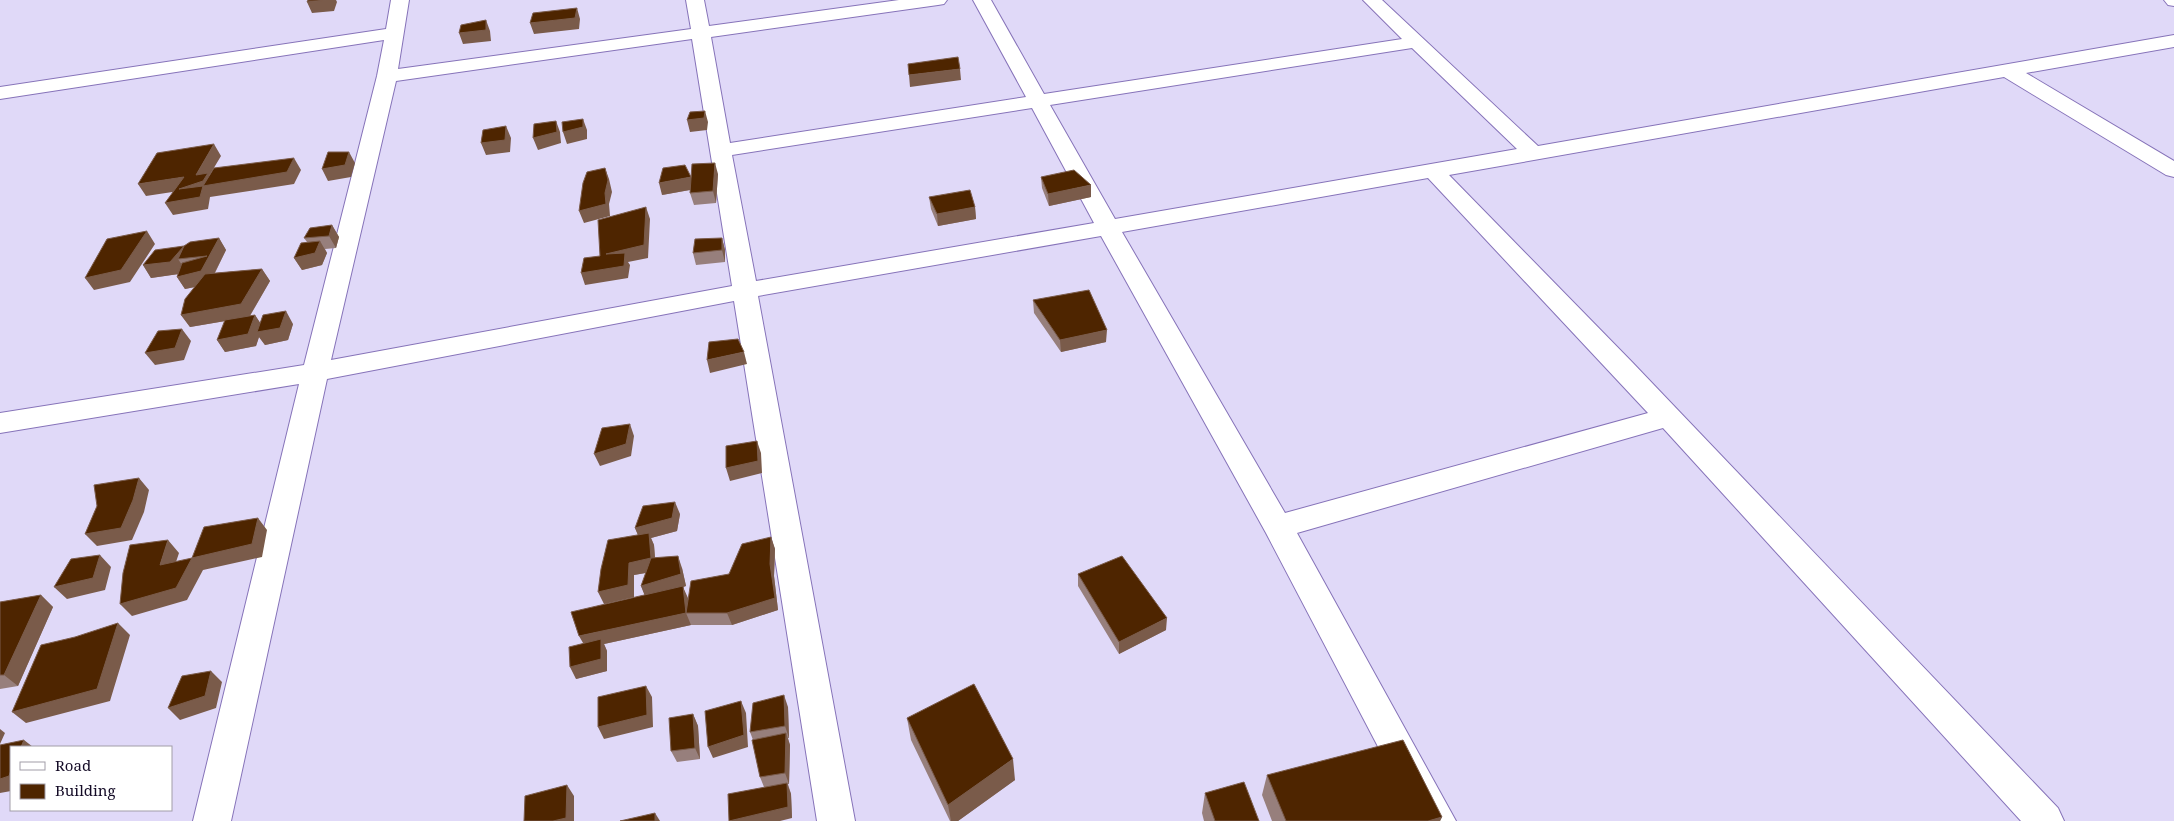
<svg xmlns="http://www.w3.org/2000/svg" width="2174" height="821" font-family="'Noto Serif',serif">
  <rect width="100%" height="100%" fill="#e0d9f8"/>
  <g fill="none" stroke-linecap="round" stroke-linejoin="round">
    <!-- minor casing -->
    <g stroke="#8673b9" stroke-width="2">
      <path id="minor" d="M391 0H409L398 69 691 29 686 0H704L709 26 899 0H947L944 4 938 5 711 37 730 143 1026 97 973 0H991L1044 94 1402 39 1363 0H1382L1538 146 2174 35V47L2026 73 2174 161V177L2166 175 2004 77 1449 175 1632 362 2058 808 2064 821H2021L1663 428 1297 533 1456 821H1417L1266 533 1101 236 758 296 855 821H817L734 301 327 379 231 821H193L299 384 0 433V413L304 365 377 76 384 40 0 99V87L386 29ZM692 39 732 286 331 360 396 81ZM1412 48 1517 149 1115 219 1050 105ZM1032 108 1094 223 756 281 732 155ZM1428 178 1648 413 1285 513 1122 232Z
        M2164 0H2174V6L2168 5Z"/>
    </g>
    <!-- minor -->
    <use href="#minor" fill="#fff" fill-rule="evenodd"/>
  </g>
  <!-- wall -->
  <path fill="#977f7c" d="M718 174 716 203 694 205 690 193V190L662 195 691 178Z
    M1041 177 1091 197 1049 206 1042 188Z
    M929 197 975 207 976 219 938 226 931 209Z
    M332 225 339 237 336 248 325 249 327 253 322 265 302 270 294 258 307 242 304 238Z
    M219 238 226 250 215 273 262 269 270 281 250 316 255 315 260 323 293 324 288 340 265 345 259 337 256 346 225 352 217 340 225 321 190 327 181 315 195 287 185 289 177 277 178 274 151 278 143 265 184 246Z
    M722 238 725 250V262L696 265 693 253Z
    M1033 300 1106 342 1061 352 1034 313Z
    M680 514 677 531 651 538 654 545 655 558 682 568 686 586 683 587 688 601 729 574 771 537 775 549 774 576 778 610 732 625H691L604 644 607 651V671L576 679 583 643 645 595 641 586 646 573 634 575V597L604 604 638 535 635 528Z
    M1078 574 1166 630 1119 654 1078 586Z
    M41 595 53 607 18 686 0 689V602Z
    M788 707 789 738H788L790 745 789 784H788L791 794 792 818 764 787 760 777 753 740 750 732Z
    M693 714 698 726 700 759 677 762 671 751Z
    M907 718 1015 780 958 821H950L911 740Z
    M1267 775 1442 817 1440 821H1272L1262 795Z
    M1205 793 1259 821H1204L1202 813Z"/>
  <!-- shaded-wall -->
  <path fill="#7a5b4a" d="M327 0H336L337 2 334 11 312 13 307 2Z
    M577 8 580 19 579 29 534 34 530 23Z
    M486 20 490 31 491 41 463 44 459 33Z
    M960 69 961 80 910 87 909 75Z
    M705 111 708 122 707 130 690 132 687 120Z
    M583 119 587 130V139L567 144 563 132Z
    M556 121 560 132 561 143 538 150 533 138Z
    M506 126 511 138 510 152 486 155 481 143Z
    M214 144 221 156 209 176 294 158 301 170 294 184 210 197 208 209 173 215 165 203 179 191 146 196 138 184 196 175Z
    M349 152 355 163 351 177 328 181 322 169Z
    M715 163 718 174 716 203 713 191Z
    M605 168 609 179 612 192 609 204 610 216 584 223 579 211 605 193Z
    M691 177 695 189 662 195 659 183Z
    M1091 185V197L1049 206 1048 194Z
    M646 207 650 219 648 258 628 262 630 265 628 278 585 285 581 273 606 254Z
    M975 207 976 219 938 226 937 214Z
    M332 225 339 237 336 248 329 236Z
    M147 231 155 244 130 282 94 290 85 278Z
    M219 238 226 250 209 284 185 289 177 277 201 271Z
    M722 238 725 250V262L722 250Z
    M320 241 327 253 322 265 302 270 294 258Z
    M184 246 178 259 184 268 179 274 151 278 143 265Z
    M262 269 270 281 249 317 190 327 181 315Z
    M286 311 293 324 288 340 265 345 259 337 256 346 225 352 217 340 255 315 263 327Z
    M182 329 191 341 184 360 155 365 145 353Z
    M1107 330 1106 342 1061 352 1060 340Z
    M744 352 747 364 710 373 707 360Z
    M630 424 634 436 631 456 600 466 594 454Z
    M757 441 761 453 762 473 730 481 726 468Z
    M139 478 149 490 144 512 132 540 97 546 85 534Z
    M675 502 680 514 677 531 651 538 654 545 656 571 634 575V597L604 604 598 592 629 563 640 540 635 528Z
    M258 518 267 530 262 557 203 570 187 600 132 616 120 604 192 558Z
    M771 537 775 549 774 576 778 610 732 625 727 613 770 564Z
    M168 540 179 553 171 577 160 565Z
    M100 555 111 567 105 590 67 599 54 587Z
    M678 556 682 568 686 586 683 587 688 598 690 613H686L646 599 641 586Z
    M41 595 53 607 18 686 4 675Z
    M686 613 691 625 604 644 607 651V671L576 679 570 667 586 648 579 636Z
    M1167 618 1166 630 1119 654V642Z
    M118 623 130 635 110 701 26 723 12 712Z
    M211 671 222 682 216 708 180 720 168 708Z
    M646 686 652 697 653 727 604 739 598 727Z
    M784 695 788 707 789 738 785 726Z
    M741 701 746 713 748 747 713 758 708 747Z
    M693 714 698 726 700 759 695 748Z
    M0 729 5 733 0 744Z
    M786 733 790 745 789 784 785 773Z
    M24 740 33 747H21Z
    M1013 759 1015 780 958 821H951L948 805Z
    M11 770V791L0 793V779Z
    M787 783 791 794 792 818 780 821H731Z
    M567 785 574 796V821H553Z
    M655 813 660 821H655Z
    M1442 817 1440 821H1428Z"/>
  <!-- building -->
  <path fill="#4e2500" stroke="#7a5b4a" d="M308 0H327L307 2Z
    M577 8 575 18 530 23 533 13Z
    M486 20V30L459 33 461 25Z
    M958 57 960 69 909 75 908 64Z
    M705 111 704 118 687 120 690 112Z
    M583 119V127L563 132 562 122Z
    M556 121 557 132 533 138 534 124Z
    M506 126 505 140 481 143 483 130Z
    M214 144 196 175 208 173 203 181 179 189 203 186 200 197 165 203 184 177 138 184 157 153Z
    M328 152H349L345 165 322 169Z
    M294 158 287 172 203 186 214 168Z
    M715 163 713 191 690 193 692 164Z
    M685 165 691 177 659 183 663 168Z
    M605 168 608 180 605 193 606 204 579 211 583 183 587 172Z
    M1074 170 1091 185 1048 194 1041 177Z
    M970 190 975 207 937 214 929 197Z
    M646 207 644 245 606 254 625 253 624 266 581 273 584 258 600 256 598 220Z
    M332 225 329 236 304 238 310 228Z
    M147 231 121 270 85 278 107 239Z
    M219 238 201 271 177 277 182 263 207 256 178 259 184 246 190 242Z
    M722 238V250L693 253 695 239Z
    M320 241 315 253 294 258 301 243Z
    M184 246 170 262 143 265 155 250Z
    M262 269 241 304 181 315 185 299 205 274Z
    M1089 290 1107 330 1060 340 1033 300Z
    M286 311 280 328 257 332 263 315Z
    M255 315 248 334 217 340 225 320Z
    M182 329 175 348 145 353 158 331Z
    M738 339 744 352 707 360 709 342Z
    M630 424 626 444 594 454 602 428Z
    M757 441 758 461 726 468V446Z
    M139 478 133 500 121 528 85 534 97 506 94 485Z
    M675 502 672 518 635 528 643 506Z
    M258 518 252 544 192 558 204 527Z
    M649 533 651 558 629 563 628 585 598 592 601 569 608 540Z
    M771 537 770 564 775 598 727 613H686L691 581 729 574 742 544Z
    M168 540 160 565 192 558 176 588 120 604 123 573 130 545Z
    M100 555 93 578 54 587 71 559Z
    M678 556 681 574 641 586 651 558Z
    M1122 556 1167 618 1119 642 1078 574Z
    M683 586 686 613 579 636 571 612Z
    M41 595 4 675H0V602Z
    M118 623 97 689 12 712 41 645 75 637Z
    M601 639V659L570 667 569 647Z
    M211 671 205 696 168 708 182 676Z
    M974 684 1013 759 948 805 907 718Z
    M646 686 647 715 598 727V697Z
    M784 695 785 726 750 732 753 703Z
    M741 701 744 735 708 747 705 711Z
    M693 714 695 748 671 751 669 718Z
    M786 733 785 773 760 777 752 740Z
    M24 740 21 747H11V770L9 776 0 779V745Z
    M1403 740 1442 817 1428 821H1286L1267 775Z
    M1244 782 1259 821H1215L1205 793Z
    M787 783 788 807 729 821 728 794Z
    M567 785 566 818 553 821H524L525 796Z
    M655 813V821H620Z"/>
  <!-- legend -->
  <rect x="10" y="746" width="162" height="65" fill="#ffffff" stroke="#a19da8"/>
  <rect x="20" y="762" width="25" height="8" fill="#ffffff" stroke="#a19da8"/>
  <text x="55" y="771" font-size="15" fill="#140b26">Road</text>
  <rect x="20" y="784" width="25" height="15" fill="#4e2500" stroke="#a19da8"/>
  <text x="55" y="796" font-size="15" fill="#140b26">Building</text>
</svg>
